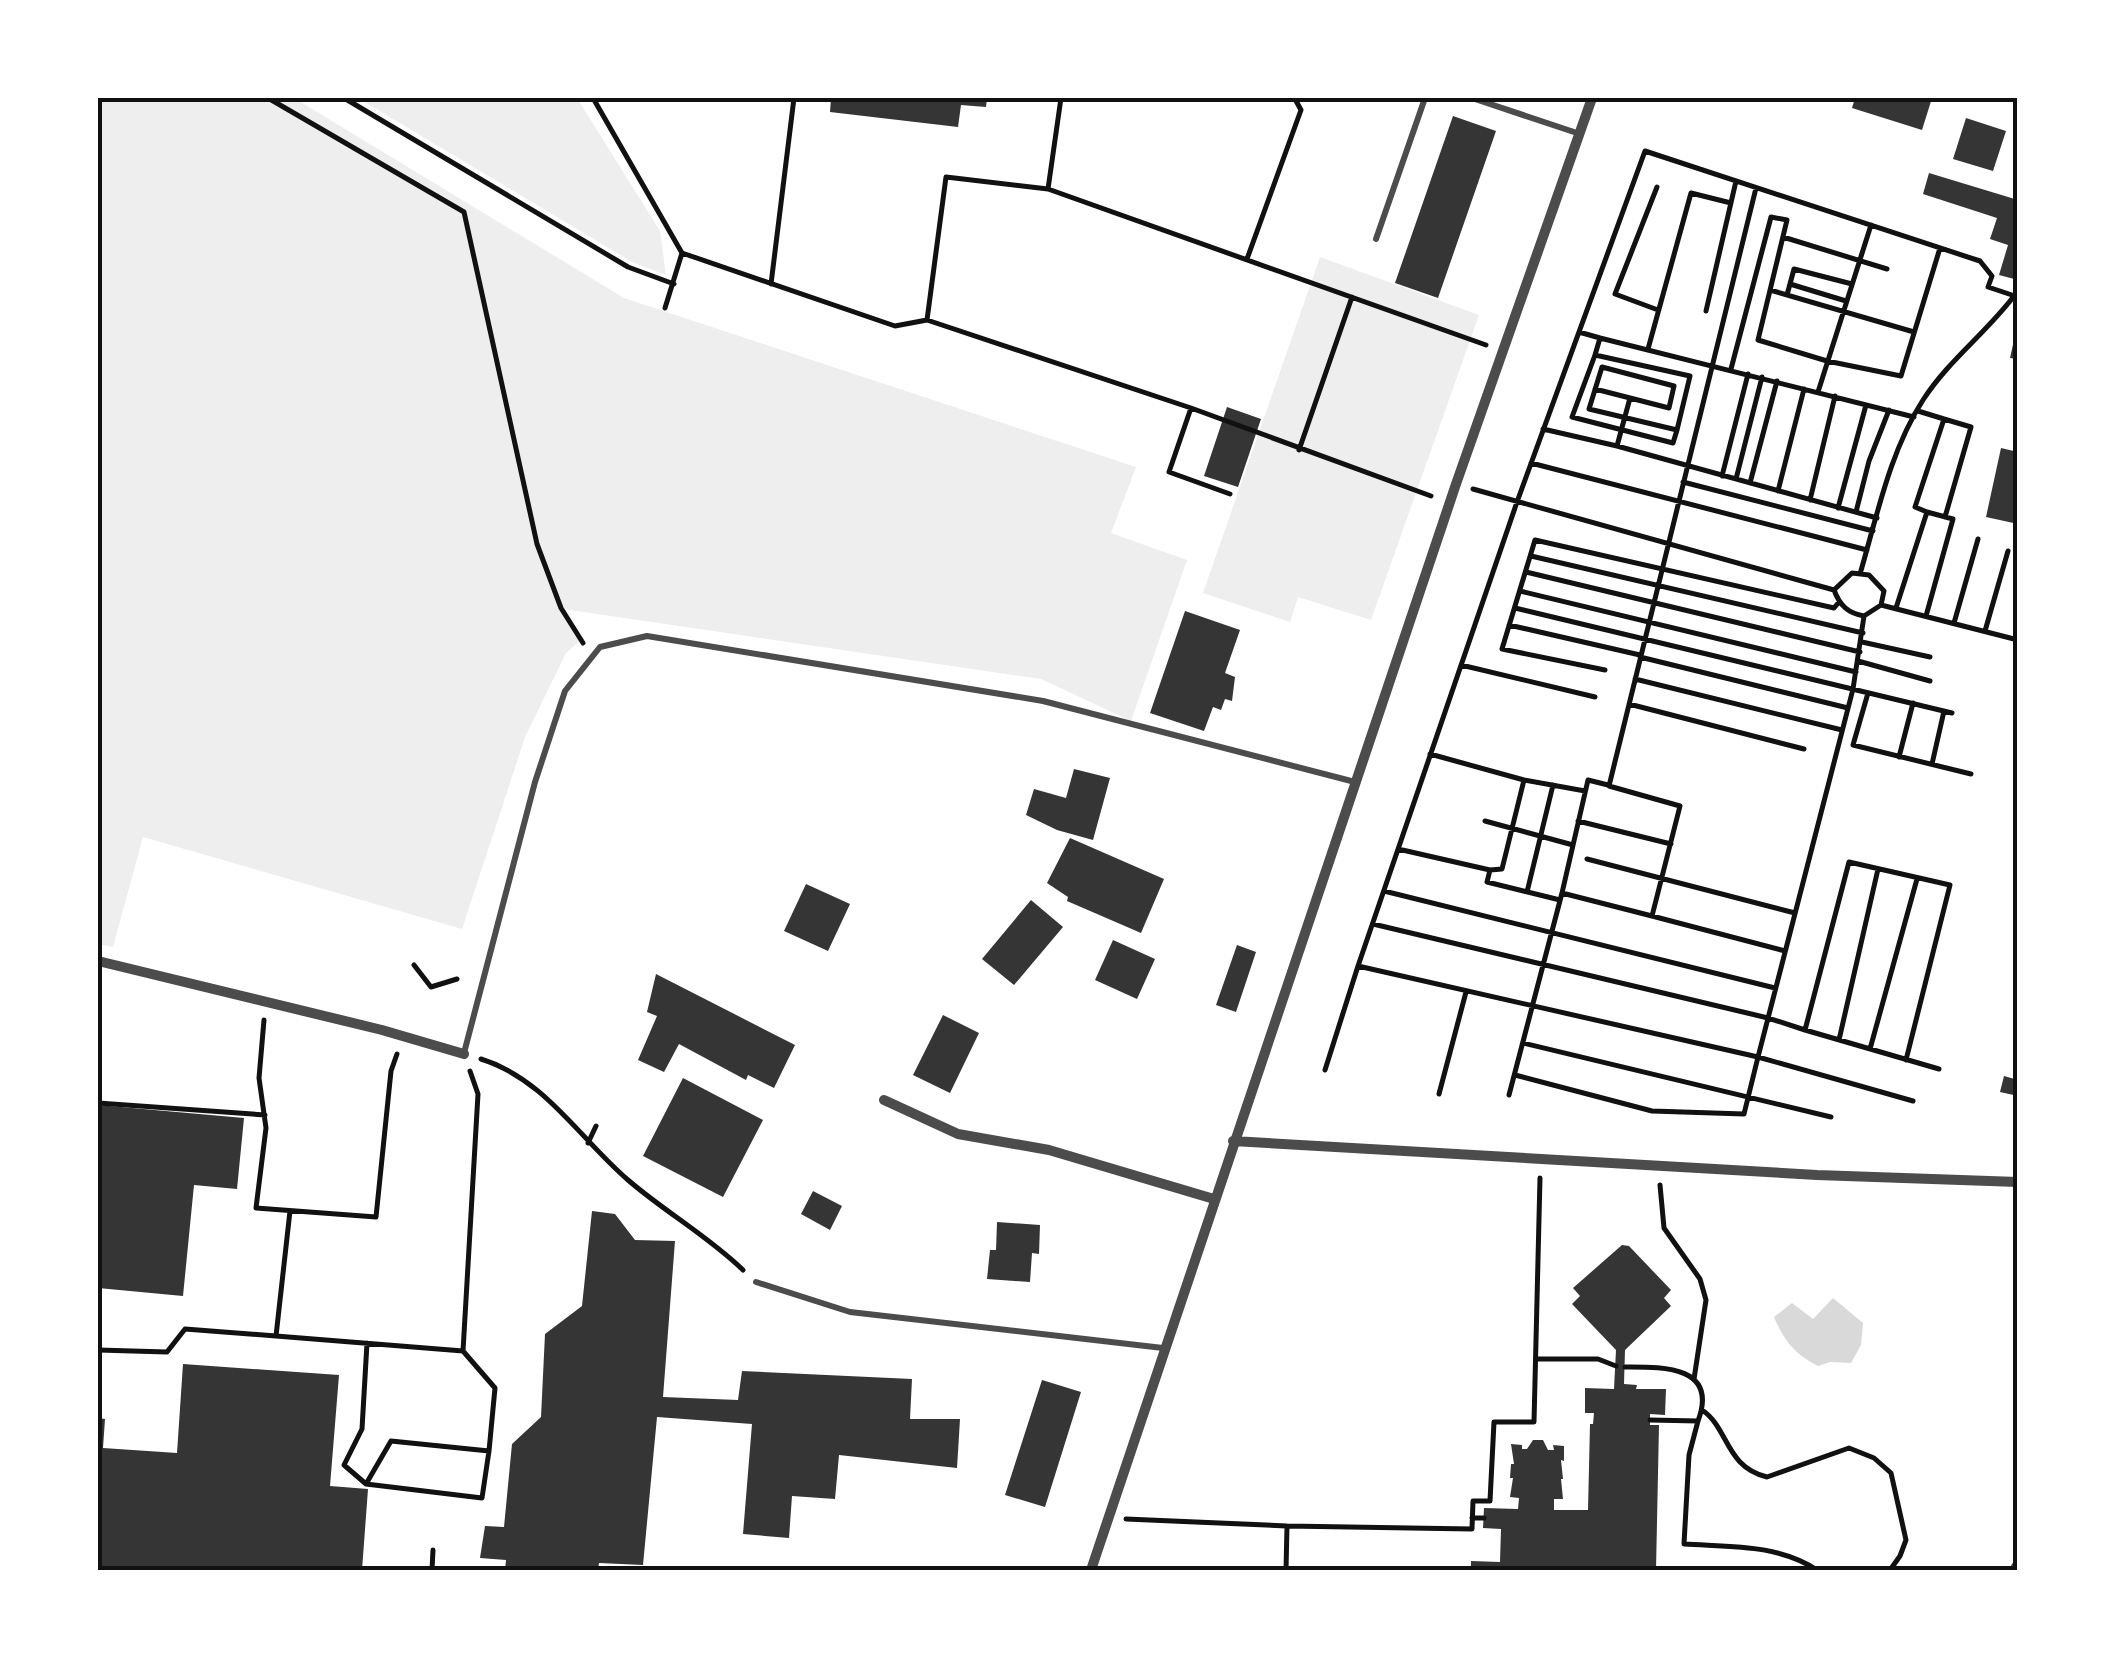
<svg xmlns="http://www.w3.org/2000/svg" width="2115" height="1668" font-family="'Exo 2',sans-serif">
  <rect width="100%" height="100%" fill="#fff"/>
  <!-- green -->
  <path fill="#eee" d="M98 98H294L624 298 1136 467 1111 533 1187 560 1131 721 1041 679 563 609 581 640 566 653 525 737 462 929 143 837 113 947 98 944Z
    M358 98H577L660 231 666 275 632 262Z
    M1320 257 1479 315 1371 620 1298 597 1290 622 1203 593Z"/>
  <!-- water -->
  <path fill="#d9d9d9" d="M1833 1298 1863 1323 1861 1345 1851 1363 1830 1362 1818 1366C1795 1354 1784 1341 1774 1317L1792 1303 1813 1319Z"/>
  <!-- building -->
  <path fill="#353535" d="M831 98H987L986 107 961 105 958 127 830 112Z
    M1855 98H1932L1922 130 1852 108Z
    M1453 116 1496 131 1438 298 1395 283Z
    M1966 118 2006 131 1993 171 1953 159Z
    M1929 173 2018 200V280L1999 275 2008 245 1990 239 1997 218 1923 194Z
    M2016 331H2018V359L2010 358Z
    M1227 407 1261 419 1238 487 1204 476Z
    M2001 448 2018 452V524L1986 517Z
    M1185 611 1240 630 1225 673 1235 677 1232 701 1225 699 1221 710 1213 707 1204 731 1150 713Z
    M1074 769 1110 778 1093 840 1057 830 1026 815 1034 789 1066 798Z
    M1070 838 1164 879 1141 933 1067 901 1068 897 1047 883Z
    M806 884 850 904 828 951 784 931Z
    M1031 900 1063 927 1014 985 982 959Z
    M1113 940 1155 959 1137 999 1095 980Z
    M1237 945 1256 952 1236 1012 1216 1005Z
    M656 974 795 1045 774 1088 748 1075 746 1080 679 1044 664 1072 638 1060 657 1016 647 1012Z
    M943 1015 979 1033 950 1093 913 1075Z
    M2004 1076 2018 1080V1096L2000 1092Z
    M683 1078 763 1120 723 1197 643 1156Z
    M98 1105 244 1118 237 1189 194 1185 183 1296 98 1288Z
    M813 1191 842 1206 830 1230 801 1214Z
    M592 1211 615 1214 635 1240 675 1241 663 1397 738 1400 742 1371 912 1379 910 1419H960L957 1468 839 1455 835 1499 792 1496 789 1538 743 1534 752 1424 657 1417 643 1565 599 1563 598 1570H505L506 1560 480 1558 485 1526 504 1527 512 1444 541 1417 545 1334 582 1306Z
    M997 1222 1040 1225 1039 1254 1032 1253 1030 1282 987 1279 990 1250H996Z
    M1622 1245 1629 1246 1671 1290 1664 1298 1671 1306 1625 1350 1624 1384 1637 1385 1636 1389H1666L1665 1415 1650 1414V1425H1659L1656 1570H1471V1561L1500 1562 1501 1529 1483 1528 1484 1508 1518 1509 1519 1498 1510 1497 1513 1478H1510L1511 1464H1514L1511 1444 1522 1445V1449H1527L1533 1440H1543L1548 1450H1554L1553 1445 1564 1446V1461L1561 1460 1563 1479H1561L1563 1499H1554V1510H1588L1590 1424H1593L1594 1413H1585V1388L1614 1389 1616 1350 1572 1304 1580 1296 1573 1288Z
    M183 1364 339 1375 330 1486 368 1489 362 1570H98V1418L105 1419 103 1448 177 1453Z
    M1042 1380 1081 1392 1045 1507 1005 1495Z"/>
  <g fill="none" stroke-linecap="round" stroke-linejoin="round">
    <!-- path -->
    <path stroke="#111" stroke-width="5" d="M268 98 464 212 537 544 561 608 583 643
      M344 98 628 267 674 284
      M593 98 682 253 665 308
      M1657 187 1615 294 1658 310
      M1048 189 1486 345
      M1783 237 1887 269
      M682 253 895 326 927 320 1191 408 1431 496
      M1247 259 1301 110 1295 99 1285 98
      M771 284 794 98
      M1790 284 1846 301
      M1770 290 1914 332
      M1787 295 1794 269 1852 284
      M1706 311 1736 181
      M927 320 946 177 1048 189 1061 98
      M1579 332 1600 338
      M1648 349 1691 193 1731 203
      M1595 355 1572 417 1673 443 1677 430
      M1731 369 1771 217 1787 220 1758 340 1827 361 1901 376 1940 248
      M1595 389 1669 408 1674 386 1602 367 1589 409 1677 430 1690 376 1595 355 1600 338 1914 417
      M1818 392 1871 225
      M1191 408 1169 472 1230 494
      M1918 411 1944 419 1915 507 1927 512
      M1944 419 1971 427 1945 517
      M1543 429 1617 446 1877 518
      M1617 446 1630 398
      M1299 450 1352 297
      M1531 463 1867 550
      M1722 476 1748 374
      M1736 479 1762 377
      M1683 482 1873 531
      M1750 483 1777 381
      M1473 489 1834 590C1840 606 1848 613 1864 616L1881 605 2018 640
      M1778 491 1804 389
      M1810 500 1835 396
      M1838 508 1866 405
      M1856 512 1869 461 1889 410
      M1531 556 1863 633
      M1526 572 1860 652
      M1860 574C1877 516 1890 451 1923 400 1948 361 1986 333 2014 296
      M1835 589 1852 573 1869 575 1884 591 1881 605
      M1520 591 1856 672
      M1515 608 1952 713
      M1896 608 1927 512 1953 519 1926 616
      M1864 616 1853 689 1758 1057 1358 966 1517 502 1645 151 1980 261 1992 276 1988 287 2018 297
      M1954 623 1978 539
      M1509 625 1640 655
      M1985 631 2008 551
      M1862 642 1930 657
      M1640 657 1848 708
      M1858 661 1930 681
      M1461 665 1595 697
      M1605 670 1502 649 1535 540 1834 608 1839 602
      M1635 679 1842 730
      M1868 693 1853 745 1971 774
      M1629 704 1804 749
      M1430 754 1524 780 1585 791
      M1899 757 1913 703
      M1932 764 1944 711
      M1485 821 1573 845
      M1578 821 1671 844
      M1398 849 1490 870 1487 882 1560 900
      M1587 859 1795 913
      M1490 870 1502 869 1524 780
      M1384 891 1775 988
      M1527 892 1553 785
      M1562 893 1588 780 1608 785
      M1652 916 1785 951
      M1373 924 1768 1018 1805 1030 1849 862 1950 885 1906 1060
      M414 965 431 987 457 979
      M264 1020 259 1078 266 1128 256 1208 376 1217 391 1071 397 1054
      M1805 1030 1939 1069
      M1839 1040 1878 869
      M1523 1043 1831 1117
      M1870 1049 1917 879
      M481 1059C545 1079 579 1138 628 1180 665 1212 708 1236 743 1270
      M1325 1070 1358 966
      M1515 1075 1652 1111 1744 1114 1758 1057 1913 1101
      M1439 1094 1466 992
      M1509 1095 1562 893 1652 916 1680 806 1609 786 1756 188
      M98 1103 265 1115
      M588 1143 596 1126
      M1660 1185 1664 1228 1700 1279 1706 1300 1694 1379
      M276 1336 463 1351 478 1094 470 1071
      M98 1350 167 1352 185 1329 276 1336 290 1211
      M463 1351 495 1388 489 1451
      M1536 1359H1598L1616 1366
      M1625 1367C1661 1367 1719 1365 1698 1421L1650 1420
      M1702 1410C1729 1428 1725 1467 1767 1477L1849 1448 1874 1458 1891 1473 1906 1540 1900 1556 1890 1570
      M1698 1421 1689 1455 1684 1544C1730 1547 1778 1544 1817 1570
      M366 1484 482 1498 489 1451 391 1441 366 1484 344 1465 362 1429 367 1343
      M1472 1518H1484
      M1126 1519 1287 1526 1472 1529 1473 1501H1490L1494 1422H1534L1540 1178
      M432 1570 433 1550
      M1286 1570 1287 1526"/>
    <!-- service -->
    <path stroke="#4c4c4c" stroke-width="6" d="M1472 98 1580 134
      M1376 239 1425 98
      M464 1053 535 782 565 691 600 647 647 636 1043 701 1355 782
      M756 1282 850 1312 1163 1348"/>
    <!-- minor -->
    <path stroke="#4c4c4c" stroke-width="10" d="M98 961 382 1030 464 1054
      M884 1100 958 1134 1049 1150 1214 1199
      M1233 1141 1817 1175 2018 1182
      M1091 1570 1456 484 1592 98
      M2014 1570 2018 1564"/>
  </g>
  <!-- border -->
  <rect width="2115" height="1668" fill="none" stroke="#ffffff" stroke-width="200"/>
  <rect x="100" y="100" width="1915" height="1468" fill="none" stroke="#111" stroke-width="4"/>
</svg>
